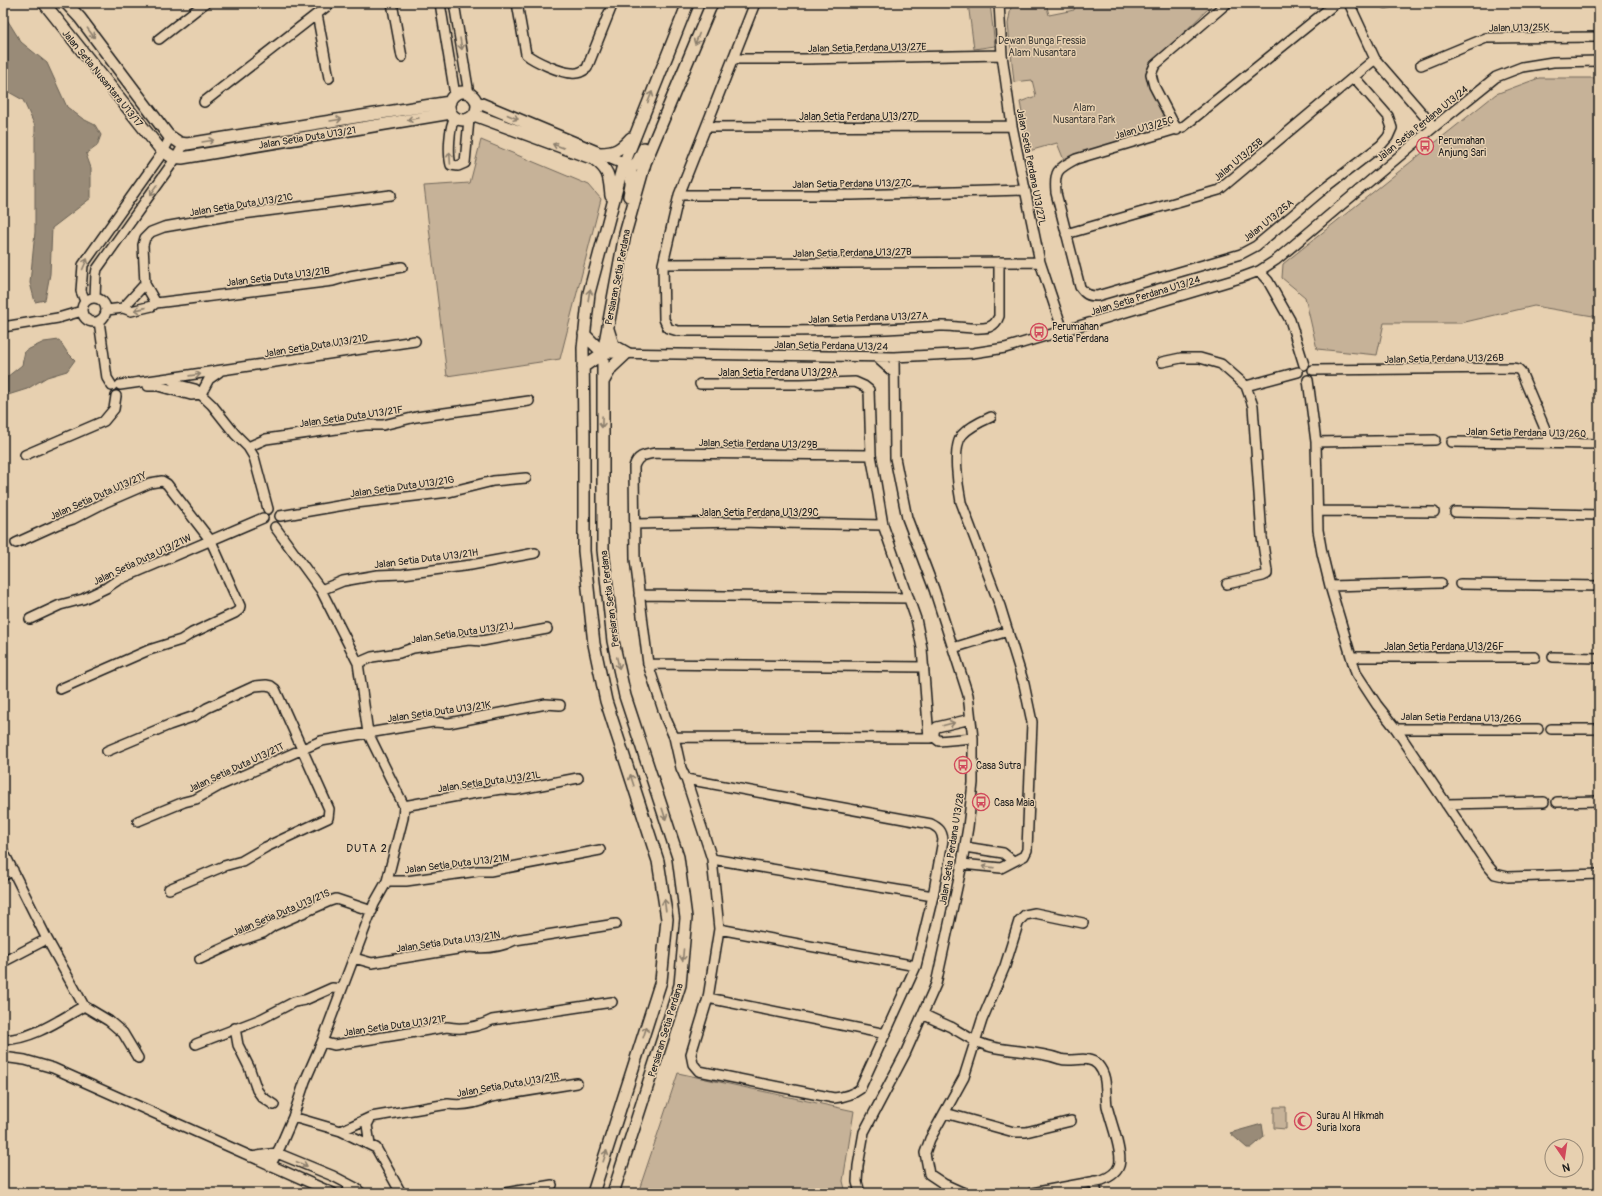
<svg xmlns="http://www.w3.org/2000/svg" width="1602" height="1196" font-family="Pangolin,sans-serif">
  <rect width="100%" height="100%" fill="#e7d0b0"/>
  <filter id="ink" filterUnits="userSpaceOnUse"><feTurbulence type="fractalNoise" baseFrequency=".025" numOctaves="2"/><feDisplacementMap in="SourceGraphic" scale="8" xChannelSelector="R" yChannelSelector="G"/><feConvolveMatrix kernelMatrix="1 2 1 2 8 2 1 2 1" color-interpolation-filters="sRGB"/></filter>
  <g filter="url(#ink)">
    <!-- green -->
    <path fill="#c6b298" stroke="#71675a" d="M968 3H990L995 46 974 49Z
      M1033 3H1046L1049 15 1074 10 1076 3H1214L1162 54 1146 74 1150 85 1171 119 1167 129 1064 160 1057 143 1029 151 1020 102 1036 96 1032 80 1014 82 1008 24 1011 7Z
      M1539 78H1599V317L1534 306 1461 323H1384L1377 355 1317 349 1305 297 1282 278 1283 264 1496 94Z
      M481 140 589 185 601 199 560 359 447 376 424 186 470 183Z
      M678 1073 854 1111 843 1181 846 1193H638Z
      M1274 1107H1286V1129L1274 1128Z"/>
    <!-- water -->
    <path fill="#998b78" stroke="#675f53" d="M3 13 21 42 47 63 67 107 83 119 95 125 101 135 97 146 86 154 91 168V198L52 228 50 274 45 300 35 302 30 283 35 232V126L23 100 7 91 5 73 6 60 3 54Z
      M59 340 67 352 75 360 67 371 47 377 27 389 8 395 4 393 7 377 22 365 25 351 44 342Z
      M1262 1124 1264 1137 1251 1148H1247L1230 1133Z"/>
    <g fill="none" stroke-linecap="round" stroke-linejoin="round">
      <!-- minor casing -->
      <g stroke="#1c1c1c" stroke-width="12">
        <path id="minor" d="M392 3 402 57
          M440 3 455 95
          M454 3 469 94
          M517 3 526 54C534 61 561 73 572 73 578 74 582 72 587 68L613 3
          M755 3 679 195 663 264 664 319 668 328 678 331C766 331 853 332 940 326 955 325 975 331 989 327 994 325 997 322 999 316V262
          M999 3 1002 55 1012 126 1040 262 1063 331
          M1336 3 1183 127 1076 159C1057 169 1054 171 1056 193L1080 287C1085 294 1088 296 1097 296L1241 254 1256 246 1320 192 1381 145 1388 137 1392 128 1388 116 1354 77
          M1349 3 1375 59 1434 127
          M1385 3H1387
          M317 14 329 78
          M159 39 205 3
          M733 59H804L1002 55
          M1421 65 1486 38 1599 37
          M204 102 331 3
          M455 117C449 127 448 154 451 165L458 166 465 163 469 119
          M706 127 1012 126
          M1177 130 1154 86 1151 74 1155 65 1227 3
          M679 195H852L1025 190
          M1066 234 1219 190 1375 59
          M663 264 1040 262
          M1259 271 1268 281 1290 320 1304 365
          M95 297 96 274 97 269 176 158 184 144
          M82 310a12 12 0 1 1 24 0a12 12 0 1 1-24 0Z
          M85 301 81 291 83 265 163 152 170 138
          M156 303 145 284 143 245 145 238 151 232 164 227 227 216 391 195
          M123 308 145 284
          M107 310 123 308 131 311 152 306 156 303 333 281 350 276 402 267
          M99 321 107 378 112 386
          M3 327 58 318 82 311
          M603 353 894 357 973 353 1005 348 1240 278 1259 271 1276 260 1434 127 1496 77 1522 67 1553 62 1599 61
          M876 357 894 373
          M1162 362 1181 358H1200L1221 364 1246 386 1253 406 1262 537 1267 571V574L1263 576 1227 584
          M1313 370 1512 368 1518 369 1521 372 1551 443
          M169 378 415 341
          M1308 380 1316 442 1318 530 1322 553 1330 586 1356 673 1377 705 1396 729H1538
          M700 384H801L855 382 864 386 869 390 871 455 874 471 883 525 916 619 922 648 929 738 934 737 939 741 973 738
          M120 385 169 378 179 385 195 389 212 405 235 434 248 447 254 457 268 509
          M148 386H158L191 395 201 394
          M1246 386 1298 372
          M201 394 209 379 219 372
          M1316 442 1435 440
          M1452 442 1599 444
          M248 447 266 439 365 425H383L416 417 529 401
          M25 455 104 421 114 409 116 396
          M1318 511 1434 512
          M1455 512 1599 515
          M280 516 356 503 449 492 493 481 526 478
          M635 524 739 522 883 525
          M16 543 58 524 73 519 106 502 150 483 162 481 167 484 211 541 240 606 239 610 235 613 192 633 181 640 149 650 60 689
          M1460 584 1599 586
          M1330 586 1441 583
          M321 590 343 581 377 575 403 574 471 565 535 553
          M639 595 909 598
          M30 619 60 605 83 599 106 588 118 580 263 518
          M953 648 1008 631
          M1352 657H1535
          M1553 657 1599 658
          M358 663 372 657 399 653 413 648 469 640 482 641 547 629
          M648 664 924 667
          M1396 729 1488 866 1495 874 1508 877 1599 874
          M1551 729H1599
          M674 737 929 738
          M934 737V731L937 727 971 719
          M107 751 169 725 195 716 207 708 255 686 266 685 271 686 275 689 329 809 328 818 266 847 242 861 224 866 169 889
          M686 779 931 824C939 828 942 831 943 840L933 896 916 966 860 1089C852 1095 844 1097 834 1098L699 1071 693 1064 691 1054 708 998 719 929 712 859 686 779 681 768 674 737 666 719 648 664 635 559 634 467C637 456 644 455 655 453L871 455
          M1557 802 1599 801
          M1446 804 1544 802
          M404 806 458 796 501 789 515 790 578 778
          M138 821 184 802 196 799 219 786 321 741 433 722 449 723 546 704 560 705
          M965 847 1003 853 1013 861
          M3 851 47 939 84 1006 109 1021 123 1033 138 1058
          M712 859 933 896
          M962 864 1001 868 1024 856 1027 850 1032 722 1024 684 1000 606 961 502C958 487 952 447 962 435 969 427 982 421 991 417
          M3 876 13 870
          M387 881H406L478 871H490L600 850
          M719 929 916 966
          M354 958 372 963 470 947C485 949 501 947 515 940L616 924
          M200 959 239 941 263 933 273 926 330 901 336 899 372 911
          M3 962 47 939
          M708 998 886 1034
          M923 1014C932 1019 942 1023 951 1027 963 1034 977 1044 992 1047 1015 1052 1038 1051 1060 1059 1072 1063 1088 1054 1098 1065 1108 1076 1105 1092 1107 1106 1110 1118 1114 1129 1117 1141 1122 1161 1123 1172 1102 1180L1032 1193
          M235 1028 238 1045 249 1067 257 1090 262 1097 274 1105
          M3 1040C33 1039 58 1021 84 1006
          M322 1042 334 1045 447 1027C463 1030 478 1027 492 1020L612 1002
          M196 1044 261 1019 294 1002 305 1000 332 988 342 989
          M3 1057 25 1060 53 1068 333 1193
          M945 1113 1014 1132H1026L1071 1121
          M293 1117 341 1131 376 1148 401 1193
          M341 1131 371 1117 448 1104C463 1106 478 1103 491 1097L577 1083
          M370 1145 367 1125 371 1117
          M251 1157 277 1153 333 1176 356 1188
          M270 1166 280 1147 293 1117 305 1081 322 1042 374 904 387 881 403 818 404 806 368 733 358 663 321 590 275 527
          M1094 1181 1097 1193
          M346 1193 351 1188H356L361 1193
          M505 1193 552 1185
          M860 1193 857 1182 858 1166 864 1132 905 1054 936 984 961 869 968 827 973 783V738L968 695 934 589 907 518 895 458 894 357
          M964 1193 944 1184 929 1174 925 1153 930 1139 964 1077 982 1020 1005 966 1019 921 1025 915 1035 913 1083 923"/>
      </g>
      <!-- major casing -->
      <g stroke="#1c1c1c" stroke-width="14">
        <path id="major" d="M44 3 161 150 172 157 182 158 451 113
          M66 3 80 18 168 135 180 143 187 144 450 102
          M449 106a14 14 0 1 1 28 0a14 14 0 1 1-28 0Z
          M477 102 623 163 629 167
          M474 115 594 159
          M600 153C615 153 621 149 631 138
          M594 159C610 171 609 177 611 196
          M629 196 631 185V169L638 161 644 148
          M584 334 603 353
          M583 367 603 353
          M603 382 611 368 627 353 613 345 608 329
          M593 1193 661 981 667 919 658 861 606 701 594 644 584 551V435L583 348 589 293 622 169 688 3
          M613 1193 680 985 686 918 678 857 625 696 613 641 603 550V353L625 234 645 163 712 3"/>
      </g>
      <!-- minor -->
      <use href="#minor" stroke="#e7d0b0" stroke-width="9"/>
      <!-- major -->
      <use href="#major" stroke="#e7d0b0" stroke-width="11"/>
    </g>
    <!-- one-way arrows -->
    <defs><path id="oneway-shaft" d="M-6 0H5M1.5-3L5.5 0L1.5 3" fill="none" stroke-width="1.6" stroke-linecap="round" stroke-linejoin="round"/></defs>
    <g stroke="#8c7f6d">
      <use href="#oneway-shaft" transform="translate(91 33) rotate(53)"/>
      <use href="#oneway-shaft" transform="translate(697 39) rotate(112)"/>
      <use href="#oneway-shaft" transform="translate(461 44) rotate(81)"/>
      <use href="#oneway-shaft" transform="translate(650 97) rotate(-68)"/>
      <use href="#oneway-shaft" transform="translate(513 117) rotate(23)"/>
      <use href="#oneway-shaft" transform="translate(413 119) rotate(171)"/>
      <use href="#oneway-shaft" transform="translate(336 120) rotate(-9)"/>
      <use href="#oneway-shaft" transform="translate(208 141) rotate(-9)"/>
      <use href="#oneway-shaft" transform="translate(558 146) rotate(-160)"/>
      <use href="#oneway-shaft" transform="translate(450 158) rotate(-94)"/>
      <use href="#oneway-shaft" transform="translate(154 190) rotate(125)"/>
      <use href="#oneway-shaft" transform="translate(85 264) rotate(-66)"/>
      <use href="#oneway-shaft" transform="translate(589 295) rotate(-81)"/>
      <use href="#oneway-shaft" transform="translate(140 309) rotate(167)"/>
      <use href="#oneway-shaft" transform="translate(195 375) rotate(-8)"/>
      <use href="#oneway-shaft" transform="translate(602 422) rotate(91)"/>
      <use href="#oneway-shaft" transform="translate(618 663) rotate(78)"/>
      <use href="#oneway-shaft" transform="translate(949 724) rotate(-14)"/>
      <use href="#oneway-shaft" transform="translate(632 780) rotate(-108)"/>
      <use href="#oneway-shaft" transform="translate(664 814) rotate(72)"/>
      <use href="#oneway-shaft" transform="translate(988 867) rotate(-174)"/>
      <use href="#oneway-shaft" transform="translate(665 905) rotate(-98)"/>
      <use href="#oneway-shaft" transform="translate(683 955) rotate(95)"/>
      <use href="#oneway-shaft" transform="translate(645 1032) rotate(-72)"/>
      <use href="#oneway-shaft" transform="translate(605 1156) rotate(-72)"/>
      <use href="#oneway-shaft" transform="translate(302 1164) rotate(23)"/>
    </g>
  </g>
  <!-- icons -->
  <defs>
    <g id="bus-ring" transform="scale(0.9)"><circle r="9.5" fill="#e7d0b0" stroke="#d1495b" stroke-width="1.5"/><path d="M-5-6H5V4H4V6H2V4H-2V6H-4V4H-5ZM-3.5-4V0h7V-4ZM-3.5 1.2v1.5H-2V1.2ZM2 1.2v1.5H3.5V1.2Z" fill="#d1495b"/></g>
    <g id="mosque-ring" transform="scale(0.9)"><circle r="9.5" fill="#e7d0b0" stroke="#d1495b" stroke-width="1.5"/><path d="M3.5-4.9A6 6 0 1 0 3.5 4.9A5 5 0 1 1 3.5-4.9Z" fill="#d1495b"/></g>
  </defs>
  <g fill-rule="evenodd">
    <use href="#bus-ring" x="1425" y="146"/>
    <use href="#bus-ring" x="1039" y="332"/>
    <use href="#bus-ring" x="963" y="765"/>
    <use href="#bus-ring" x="981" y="802"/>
    <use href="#mosque-ring" x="1303" y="1121"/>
  </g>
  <g text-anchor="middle" stroke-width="3" stroke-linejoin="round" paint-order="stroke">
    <!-- street labels -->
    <g font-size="10" fill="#1c1c1c" stroke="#e7d0b0">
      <text transform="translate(1519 27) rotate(-1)" y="4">Jalan U13/25K</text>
      <text transform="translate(867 47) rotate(-1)" y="4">Jalan Setia Perdana U13/27E</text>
      <text transform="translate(103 78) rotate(51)" y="4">Jalan Setia Nusantara U13/17</text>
      <text x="859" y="120">Jalan Setia Perdana U13/27D</text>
      <text transform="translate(1422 123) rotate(-39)" y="4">Jalan Setia Perdana U13/24</text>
      <text transform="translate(1144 127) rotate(-16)" y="4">Jalan U13/25C</text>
      <text transform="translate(307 137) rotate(-9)" y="4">Jalan Setia Duta U13/21</text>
      <text transform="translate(1238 159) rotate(-40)" y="4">Jalan U13/25B</text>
      <text transform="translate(1032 167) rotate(79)" y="4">Jalan Setia Perdana U13/27L</text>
      <text transform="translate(852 183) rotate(-1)" y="4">Jalan Setia Perdana U13/27C</text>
      <text transform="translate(241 204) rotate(-9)" y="4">Jalan Setia Duta U13/21C</text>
      <text transform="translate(1268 220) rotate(-39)" y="4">Jalan U13/25A</text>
      <text transform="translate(852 252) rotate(-1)" y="4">Jalan Setia Perdana U13/27B</text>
      <text transform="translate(278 276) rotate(-7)" y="4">Jalan Setia Duta U13/21B</text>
      <text transform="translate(617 277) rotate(-79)" y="4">Persiaran Setia Perdana</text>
      <text transform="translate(1145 295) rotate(-17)" y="4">Jalan Setia Perdana U13/24</text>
      <text transform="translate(868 317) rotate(-2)" y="4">Jalan Setia Perdana U13/27A</text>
      <text transform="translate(316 345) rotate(-9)" y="4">Jalan Setia Duta U13/21D</text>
      <text transform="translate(831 345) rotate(1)" y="4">Jalan Setia Perdana U13/24</text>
      <text transform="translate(1444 358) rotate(-1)" y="4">Jalan Setia Perdana U13/26B</text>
      <text x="778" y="376">Jalan Setia Perdana U13/29A</text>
      <text transform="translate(351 416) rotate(-8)" y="4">Jalan Setia Duta U13/21F</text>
      <text transform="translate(1526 432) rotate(1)" y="4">Jalan Setia Perdana U13/26Q</text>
      <text transform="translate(758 443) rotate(1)" y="4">Jalan Setia Perdana U13/29B</text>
      <text transform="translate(402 486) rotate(-8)" y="4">Jalan Setia Duta U13/21G</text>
      <text transform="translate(98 495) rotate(-24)" y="4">Jalan Setia Duta U13/21Y</text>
      <text x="759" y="516">Jalan Setia Perdana U13/29C</text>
      <text transform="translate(426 558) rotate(-7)" y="4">Jalan Setia Duta U13/21H</text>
      <text transform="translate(142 559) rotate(-25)" y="4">Jalan Setia Duta U13/21W</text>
      <text transform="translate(609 599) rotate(-97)" y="4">Persiaran Setia Perdana</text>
      <text transform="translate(462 632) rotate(-8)" y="4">Jalan Setia Duta U13/21J</text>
      <text x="1444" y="650">Jalan Setia Perdana U13/26F</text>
      <text transform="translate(439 711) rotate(-8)" y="4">Jalan Setia Duta U13/21K</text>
      <text transform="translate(1461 717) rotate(1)" y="4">Jalan Setia Perdana U13/26G</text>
      <text transform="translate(236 767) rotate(-25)" y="4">Jalan Setia Duta U13/21T</text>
      <text transform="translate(489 781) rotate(-8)" y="4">Jalan Setia Duta U13/21L</text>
      <text transform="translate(951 849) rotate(-81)" y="4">Jalan Setia Perdana U13/28</text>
      <text transform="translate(457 863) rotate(-7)" y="4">Jalan Setia Duta U13/21M</text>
      <text transform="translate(281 912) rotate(-23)" y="4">Jalan Setia Duta U13/21S</text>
      <text transform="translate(448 941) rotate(-8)" y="4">Jalan Setia Duta U13/21N</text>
      <text transform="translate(395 1025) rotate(-8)" y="4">Jalan Setia Duta U13/21P</text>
      <text transform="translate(665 1030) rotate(-73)" y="4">Persiaran Setia Perdana</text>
      <text transform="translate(508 1084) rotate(-10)" y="4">Jalan Setia Duta U13/21R</text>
    </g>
    <!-- park labels -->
    <g font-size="10" fill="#46423b" stroke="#e7d0b0">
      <text x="1042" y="44">Dewan Bunga Fressia<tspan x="1042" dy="12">Alam Nusantara</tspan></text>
      <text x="1084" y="111">Alam<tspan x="1084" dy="12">Nusantara Park</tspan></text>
    </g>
    <!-- poi labels -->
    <g font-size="10" fill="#1c1c1c" stroke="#e7d0b0" text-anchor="start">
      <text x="1438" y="144">Perumahan<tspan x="1438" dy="12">Anjung Sari</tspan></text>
      <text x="1052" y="330">Perumahan<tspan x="1052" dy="12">Setia Perdana</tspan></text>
      <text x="976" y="769">Casa Sutra</text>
      <text x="994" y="806">Casa Maia</text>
      <text x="1316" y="1119">Surau Al Hikmah<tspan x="1316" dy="12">Suria Ixora</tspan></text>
    </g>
    <!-- neighbourhood labels -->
    <g font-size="11" letter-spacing="1" fill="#1c1c1c" stroke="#e7d0b0">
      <text x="367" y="852">DUTA 2</text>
    </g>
  </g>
  <!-- margin -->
  <rect width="1602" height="1196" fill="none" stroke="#e7d0b0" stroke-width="16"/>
  <rect x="8" y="8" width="1586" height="1180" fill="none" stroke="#1c1c1c" stroke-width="1.5" filter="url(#ink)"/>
  <!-- north arrow -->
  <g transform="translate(1564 1158) rotate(167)"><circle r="19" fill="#e7d0b0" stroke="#968875"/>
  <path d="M0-3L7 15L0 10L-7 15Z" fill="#d1495b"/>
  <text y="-6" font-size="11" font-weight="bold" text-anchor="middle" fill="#1c1c1c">N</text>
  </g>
</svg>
